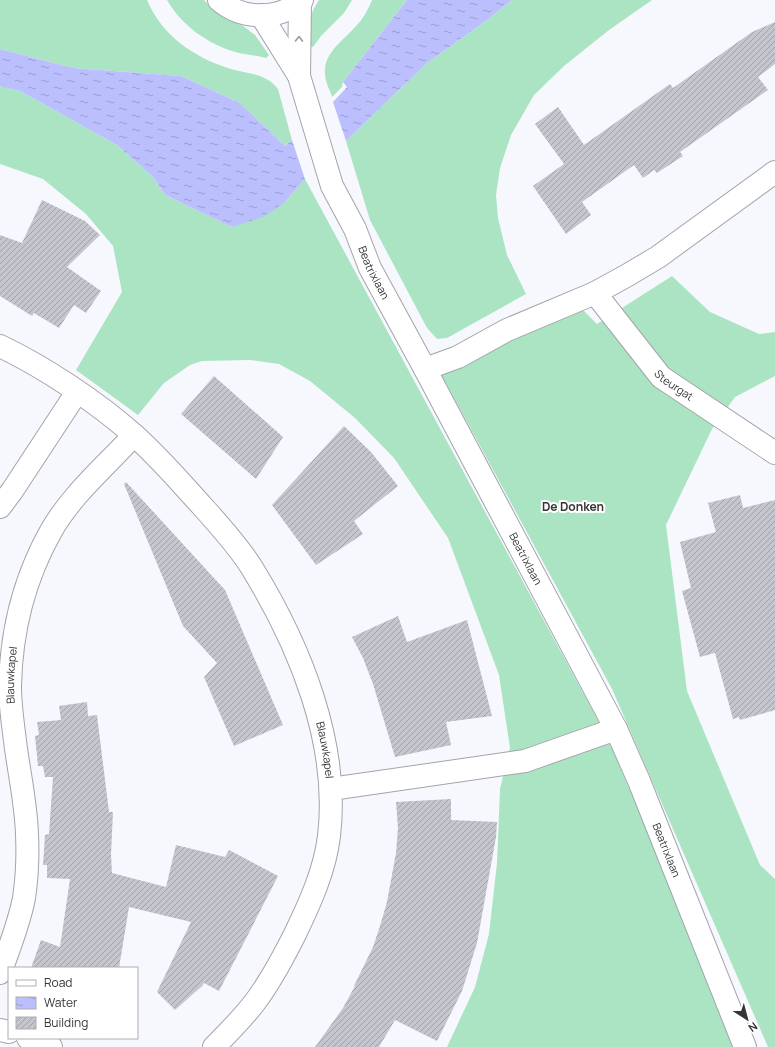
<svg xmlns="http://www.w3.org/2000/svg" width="775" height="1047" font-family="Manrope,sans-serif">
  <defs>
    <pattern id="water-ripples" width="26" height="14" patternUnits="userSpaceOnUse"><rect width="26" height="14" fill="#bbbffd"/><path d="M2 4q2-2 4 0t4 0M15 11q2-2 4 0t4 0" fill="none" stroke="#999cce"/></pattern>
    <pattern id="building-hatch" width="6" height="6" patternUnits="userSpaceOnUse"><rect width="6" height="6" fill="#c5c6cd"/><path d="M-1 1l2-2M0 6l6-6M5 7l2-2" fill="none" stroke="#a1a2a7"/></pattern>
  </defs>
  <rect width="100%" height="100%" fill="#f7f8fe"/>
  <!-- grass -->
  <path fill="#abe4c2" d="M0 0H147C162 36 195 58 231 69 248 74 266 73 278 89L292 140 285 146 240 103 181 76 73 68 0 49Z
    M167 0H204L215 11 228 19 243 26 255 35 269 55 266 58C256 55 245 55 235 52 208 44 181 25 167 0Z
    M319 0H352L344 13 321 36 313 47H310C309 26 307 18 319 0Z
    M372 0H407L343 82 342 87 332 97C330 90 325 82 325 74 323 53 344 40 356 26 363 19 368 10 372 0Z
    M512 0H652L609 30 564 66 534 95 511 135 500 168 496 195 498 218 507 255 526 294 447 338 437 339 427 328 370 220 346 141 427 63 487 20Z
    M0 86 20 91 117 145 153 177 165 195 232 227 284 203 305 179 594 713 612 748 738 1047H447L475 987 489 934 497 863 500 789 510 748 499 675 448 538 394 458 355 418 310 381 279 364 250 360 202 361 190 365 164 383 138 415 76 370 122 292 113 246 86 214 43 179 0 164Z
    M672 276 710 312 759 334 775 332V376L735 397 712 429 666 525 687 691 760 865 775 879V1047H768L612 689 441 374 581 308 597 324Z"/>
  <!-- water -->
  <path fill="url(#water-ripples)" d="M407 0H512L487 20 427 63 346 141 333 102 347 87 343 82Z
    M0 49 73 68 181 76 240 103 285 146 292 140 305 179 284 203 263 217 232 227 165 195 153 177 117 145 20 91 0 86Z"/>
  <!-- building -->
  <path fill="url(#building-hatch)" d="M775 22V64L758 77 768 90 680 152 683 156 657 173 654 170 643 178 634 165 582 202 591 215 566 234 533 186 564 164 535 124 558 107 584 145 670 84 673 88 752 32Z
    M42 200 85 221 100 235 67 267 101 291 86 313 74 305 59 328 34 313 32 316 0 296V235L22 243Z
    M214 376 283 437 256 479 181 414Z
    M344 426 371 452 398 486 354 521 363 534 316 565 272 505Z
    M126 482 225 590 283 725 234 746 204 677 217 663 183 626 124 484Z
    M740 495 743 508 775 500V710L740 720 739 717 733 719 715 653 700 657 682 591 691 588 680 542 716 532 708 503Z
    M398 616 407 642 467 620 492 716 446 722 451 745 395 757 373 684 363 658 352 637Z
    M87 702 88 716 97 715 109 812H113L111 854 112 873 166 887 176 845 225 857 229 850 278 876 219 991 204 983 202 986 175 1010 157 992 191 922 129 907 119 968H31L41 940 60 947 70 879 47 878V865H43L45 835 49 834 53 777H45L43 766H38L35 736 39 735 37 722 61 720 59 706Z
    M451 799V820L497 822 496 837 477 943 462 991 437 1041 395 1020 379 1047H315L343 1008 355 986H354L373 947 380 926 387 902 396 853 398 828 396 802Z"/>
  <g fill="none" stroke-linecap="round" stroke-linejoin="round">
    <!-- street casing -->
    <g stroke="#a3a4ab" stroke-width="24">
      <g id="street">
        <path id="s1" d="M261 15 299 76 332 186 355 229 370 268 425 369 616 729 639 781 745 1047"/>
        <path d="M299 76 300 1"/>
        <path id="s2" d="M595 293 661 377 775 453"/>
        <path id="s3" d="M0 346C44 367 97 402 134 435 159 457 181 483 203 507 219 525 240 548 252 568 300 646 340 744 329 836 325 870 310 903 295 934 283 958 271 981 255 1002 243 1018 228 1033 214 1047"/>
        <path d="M425 369 458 357 507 330 595 293 626 276 658 257 775 172"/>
        <path d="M0 507 12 491 77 392"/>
        <path d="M331 789 525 761 616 729"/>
        <path id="s4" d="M0 973C9 949 19 924 24 898 27 878 28 855 27 834 26 803 19 773 15 741 13 724 10 705 10 687 11 632 24 579 51 531 72 494 106 466 134 435"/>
        <path d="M0 1030 9 1032"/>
        <path d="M28 1038 51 1047"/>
      </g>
    </g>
    <!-- secondary casing -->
    <g stroke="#a3a4ab" stroke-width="24">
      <path id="secondary" d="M219 0C242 20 278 21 302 0"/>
    </g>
    <!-- street -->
    <use href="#street" stroke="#fff" stroke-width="22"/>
    <!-- secondary -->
    <use href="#secondary" stroke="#fff" stroke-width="22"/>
  </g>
  <!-- one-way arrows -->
  <defs><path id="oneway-chevron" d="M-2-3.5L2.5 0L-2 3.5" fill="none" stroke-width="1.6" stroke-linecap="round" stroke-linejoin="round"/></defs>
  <use stroke="#9a9a9c" href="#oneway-chevron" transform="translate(299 39) rotate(-89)"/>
  <g text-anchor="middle" stroke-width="4" stroke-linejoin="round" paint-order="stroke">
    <!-- street labels -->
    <g font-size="11" fill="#353538" stroke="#fff">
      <text dy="4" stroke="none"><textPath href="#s1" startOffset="283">Beatrixlaan</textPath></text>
      <text dy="4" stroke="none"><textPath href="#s2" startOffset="122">Steurgat</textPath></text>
      <text dy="4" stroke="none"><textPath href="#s1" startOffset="607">Beatrixlaan</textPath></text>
      <text dy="4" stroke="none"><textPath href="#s4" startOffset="303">Blauwkapel</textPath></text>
      <text dy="4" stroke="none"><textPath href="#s3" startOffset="537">Blauwkapel</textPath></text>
      <text dy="4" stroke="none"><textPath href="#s1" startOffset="931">Beatrixlaan</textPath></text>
    </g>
    <!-- neighbourhood labels -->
    <g font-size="12" font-weight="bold" fill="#353538" stroke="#fff">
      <text x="573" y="511">De Donken</text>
    </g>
  </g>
  <!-- legend -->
  <rect x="8" y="967" width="130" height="72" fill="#ffffff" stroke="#aeaeaf"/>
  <rect x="16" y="980" width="20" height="6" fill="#ffffff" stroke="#aeaeaf"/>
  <text x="44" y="987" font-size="12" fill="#353538">Road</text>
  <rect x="16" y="997" width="20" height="12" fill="url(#water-ripples)" stroke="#aeaeaf"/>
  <text x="44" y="1007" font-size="12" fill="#353538">Water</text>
  <rect x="16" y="1017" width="20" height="12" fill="url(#building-hatch)" stroke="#aeaeaf"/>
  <text x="44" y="1027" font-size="12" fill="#353538">Building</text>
  <!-- north arrow -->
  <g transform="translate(747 1019) rotate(144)" stroke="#ffffff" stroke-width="3" paint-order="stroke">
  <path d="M0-3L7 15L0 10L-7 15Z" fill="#353538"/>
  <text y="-6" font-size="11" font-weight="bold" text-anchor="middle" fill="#353538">N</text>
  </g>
</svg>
